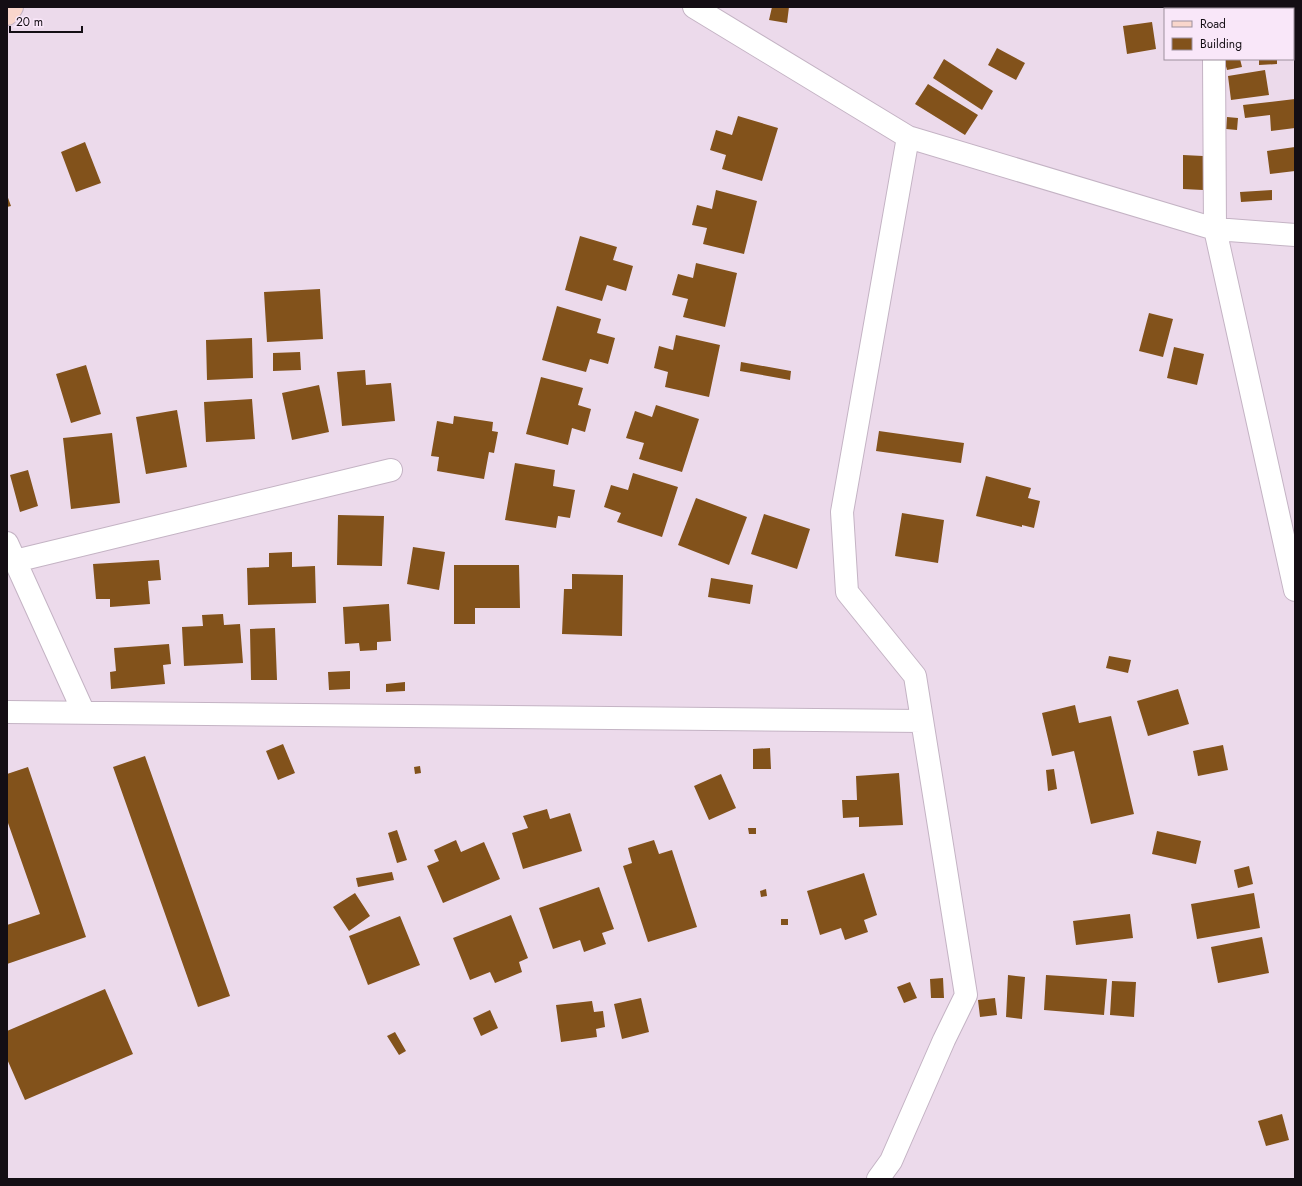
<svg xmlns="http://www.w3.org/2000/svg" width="1302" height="1186" font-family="Jost,sans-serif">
  <rect width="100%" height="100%" fill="#ecdaeb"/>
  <!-- building -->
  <path fill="#82521b" d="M772 7H789L787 23 769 20Z
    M1293 12H1295V36H1293Z
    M1152 22 1156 49 1127 54 1123 26Z
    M997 48 1025 63 1016 80 988 65Z
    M944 59 993 91 982 110 933 78Z
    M1224 59H1240L1242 67 1227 70Z
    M1259 59H1277V64L1259 65Z
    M1265 70 1269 95 1231 100 1228 76Z
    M928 84 978 115 965 135 915 104Z
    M1295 99V128L1271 131 1270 115 1245 118 1243 105Z
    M738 116 778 128 762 181 722 169 726 155 710 150 716 130 732 135Z
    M1227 117 1238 118 1237 130 1226 129Z
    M85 142 101 183 76 192 61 152Z
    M1295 147V171L1270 174 1267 151Z
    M1183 155 1203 156V190L1183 189Z
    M716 190 757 201 744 254 703 244 707 228 692 225 697 205 712 209Z
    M1272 190V200L1241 202 1240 192Z
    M7 195 11 206 7 207Z
    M580 236 617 247 613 260 633 266 626 291 607 285 602 301 565 290Z
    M696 263 737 273 725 327 683 317 688 299 672 295 678 274 693 278Z
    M320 289 323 339 267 342 264 292Z
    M557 306 601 319 597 333 615 338 608 364 590 359 586 372 542 360Z
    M1149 313 1173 319 1163 357 1139 351Z
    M676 335 720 345 709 397 665 387 668 372 654 368 659 346 673 350Z
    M252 338 253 378 207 380 206 340Z
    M1174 347 1204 354 1197 385 1167 378Z
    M300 352 301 370 273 371V353Z
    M741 362 791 371 790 380 740 371Z
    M86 365 101 414 71 423 56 374Z
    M365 370 366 385 391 383 395 421 342 426 337 372Z
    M541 377 583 388 578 405 591 409 585 432 572 428 568 445 526 434Z
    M319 385 329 432 292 440 282 393Z
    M252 399 255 439 206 442 204 402Z
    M656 405 699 419 682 472 639 459 644 443 626 438 635 411 652 417Z
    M177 410 187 467 146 474 136 417Z
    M454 416 493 422 492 431 498 432 494 453 489 452 484 479 437 471 439 457 431 456 437 421 453 424Z
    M879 431 964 443 961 463 876 451Z
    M112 433 120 503 71 509 63 438Z
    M515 463 555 470 553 486 575 490 570 518 558 516 556 528 505 520Z
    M28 470 38 506 20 512 10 475Z
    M633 473 678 487 662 537 617 522 621 513 604 507 611 485 628 490Z
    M986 476 1031 488 1028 498 1040 501 1034 528 1022 525V527L976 516Z
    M696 498 747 517 729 565 678 545Z
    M902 513 944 520 938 563 895 556Z
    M764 514 810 529 797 569 751 554Z
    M338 515 384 516 382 566 337 565Z
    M413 547 445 552 439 590 407 584Z
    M292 552V567L315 566 316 603 248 605 247 568 269 567V553Z
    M159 560 161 580 148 581 150 604 110 607V599H96L93 564Z
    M454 565H519L520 608H475V624H454Z
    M572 574 623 575 622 636 562 634 564 589H572Z
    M711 578 753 585 750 604 708 597Z
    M389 604 391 641 377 642V650L360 651 359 643 345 644 343 607Z
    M223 614 224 625 240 624 243 663 184 666 182 627 203 626 202 615Z
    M275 628 277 680H251L250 629Z
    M169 644 171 664 163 665 165 684 111 689 110 672 116 671 114 648Z
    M1109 656 1131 660 1128 673 1106 668Z
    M350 671V689L329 690 328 672Z
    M405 682V691L386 692V684Z
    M1178 689 1189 724 1148 736 1137 701Z
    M1075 705 1079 723 1111 716 1134 814 1091 824 1074 751 1052 756 1042 713Z
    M283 744 295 773 278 780 266 751Z
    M1223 745 1228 770 1198 776 1193 751Z
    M770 748 771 769H753V749Z
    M145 756 230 996 198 1007 113 767Z
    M420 766 421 773 415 774 414 767Z
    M28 767 86 937 7 964V925L40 914 8 823H7V774Z
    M1054 769 1057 789 1048 791 1046 770Z
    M899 773 903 825 859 827V817L843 818 842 800H857L856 776Z
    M721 774 736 808 709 820 694 786Z
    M547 809 550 819 570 813 582 851 523 869 512 833 528 828 523 816Z
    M748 828H756V834H749Z
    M397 830 407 860 397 863 388 833Z
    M1157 831 1201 841 1196 864 1152 854Z
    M456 840 461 852 484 842 500 879 443 903 427 866 439 861 434 850Z
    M654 840 659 854 672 850 697 927 648 942 623 866 632 863 628 848Z
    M1249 866 1253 884 1238 888 1234 870Z
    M392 872 394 880 358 887 356 878Z
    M864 873 877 915 864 920 868 932 845 940 841 928 820 935 807 891Z
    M599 887 614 929 602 933 606 944 584 952 580 940 553 949 539 908Z
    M766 889 767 896 761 897 760 891Z
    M355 893 370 916 349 931 333 907Z
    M1254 893 1260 928 1197 939 1191 904Z
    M1130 914 1133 938 1076 945 1073 921Z
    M511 915 528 958 519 962 522 972 495 983 490 972 470 980 453 938Z
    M400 916 420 965 368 985 349 936Z
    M781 919H788V925H781Z
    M1262 937 1269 973 1218 983 1211 947Z
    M1008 975 1025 977 1022 1019 1006 1017Z
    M1046 975 1107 979 1104 1015 1044 1010Z
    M943 978 944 998H931L930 979Z
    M1112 981 1136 982 1134 1017 1110 1015Z
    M910 982 917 998 904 1003 897 987Z
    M105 989 133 1054 25 1100 7 1059V1031Z
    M641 998 649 1032 622 1039 614 1004Z
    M995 998 997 1015 980 1017 978 1000Z
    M592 1001 594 1012 603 1011 605 1027 596 1029 597 1037 561 1042 556 1005Z
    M490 1010 498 1028 481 1036 473 1018Z
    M395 1032 406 1051 399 1055 387 1036Z
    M1282 1114 1289 1140 1266 1146 1258 1121Z"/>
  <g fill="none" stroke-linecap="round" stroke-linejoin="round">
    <!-- minor casing -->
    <g stroke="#c4b3c4" stroke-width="24">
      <path id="minor" d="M694 7 908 137
        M1214 7V9
        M1214 59 1215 229 1295 235
        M7 543 84 713
        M15 561 391 470
        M7 712 922 721
        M878 1179 891 1161 944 1040 966 995 915 676 847 592 842 512 908 137 1215 229 1295 590"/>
    </g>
    <!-- secondary casing -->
    <g stroke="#c4b3c4" stroke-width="24">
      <path id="secondary" d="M7 14 12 7"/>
    </g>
    <!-- minor -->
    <use href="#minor" stroke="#fff" stroke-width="22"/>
    <!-- secondary -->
    <use href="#secondary" stroke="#f9d6cc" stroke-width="22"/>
  </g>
  <!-- border -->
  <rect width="1302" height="1186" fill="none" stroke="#140e14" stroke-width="16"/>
  <!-- legend -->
  <rect x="1164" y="8" width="130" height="52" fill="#f9e7f9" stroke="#9d909d"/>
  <rect x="1172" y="21" width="20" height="6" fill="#f9d6cc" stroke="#9d909d"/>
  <text x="1200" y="28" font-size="12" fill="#140e14">Road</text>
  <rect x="1172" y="38" width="20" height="12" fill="#82521b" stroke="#9d909d"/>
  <text x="1200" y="48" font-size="12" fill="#140e14">Building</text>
  <!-- scale -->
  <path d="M10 26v6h72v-6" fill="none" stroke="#140e14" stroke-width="2"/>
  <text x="16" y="26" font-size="12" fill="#140e14" stroke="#f9e7f9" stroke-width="3" paint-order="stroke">20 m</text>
</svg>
